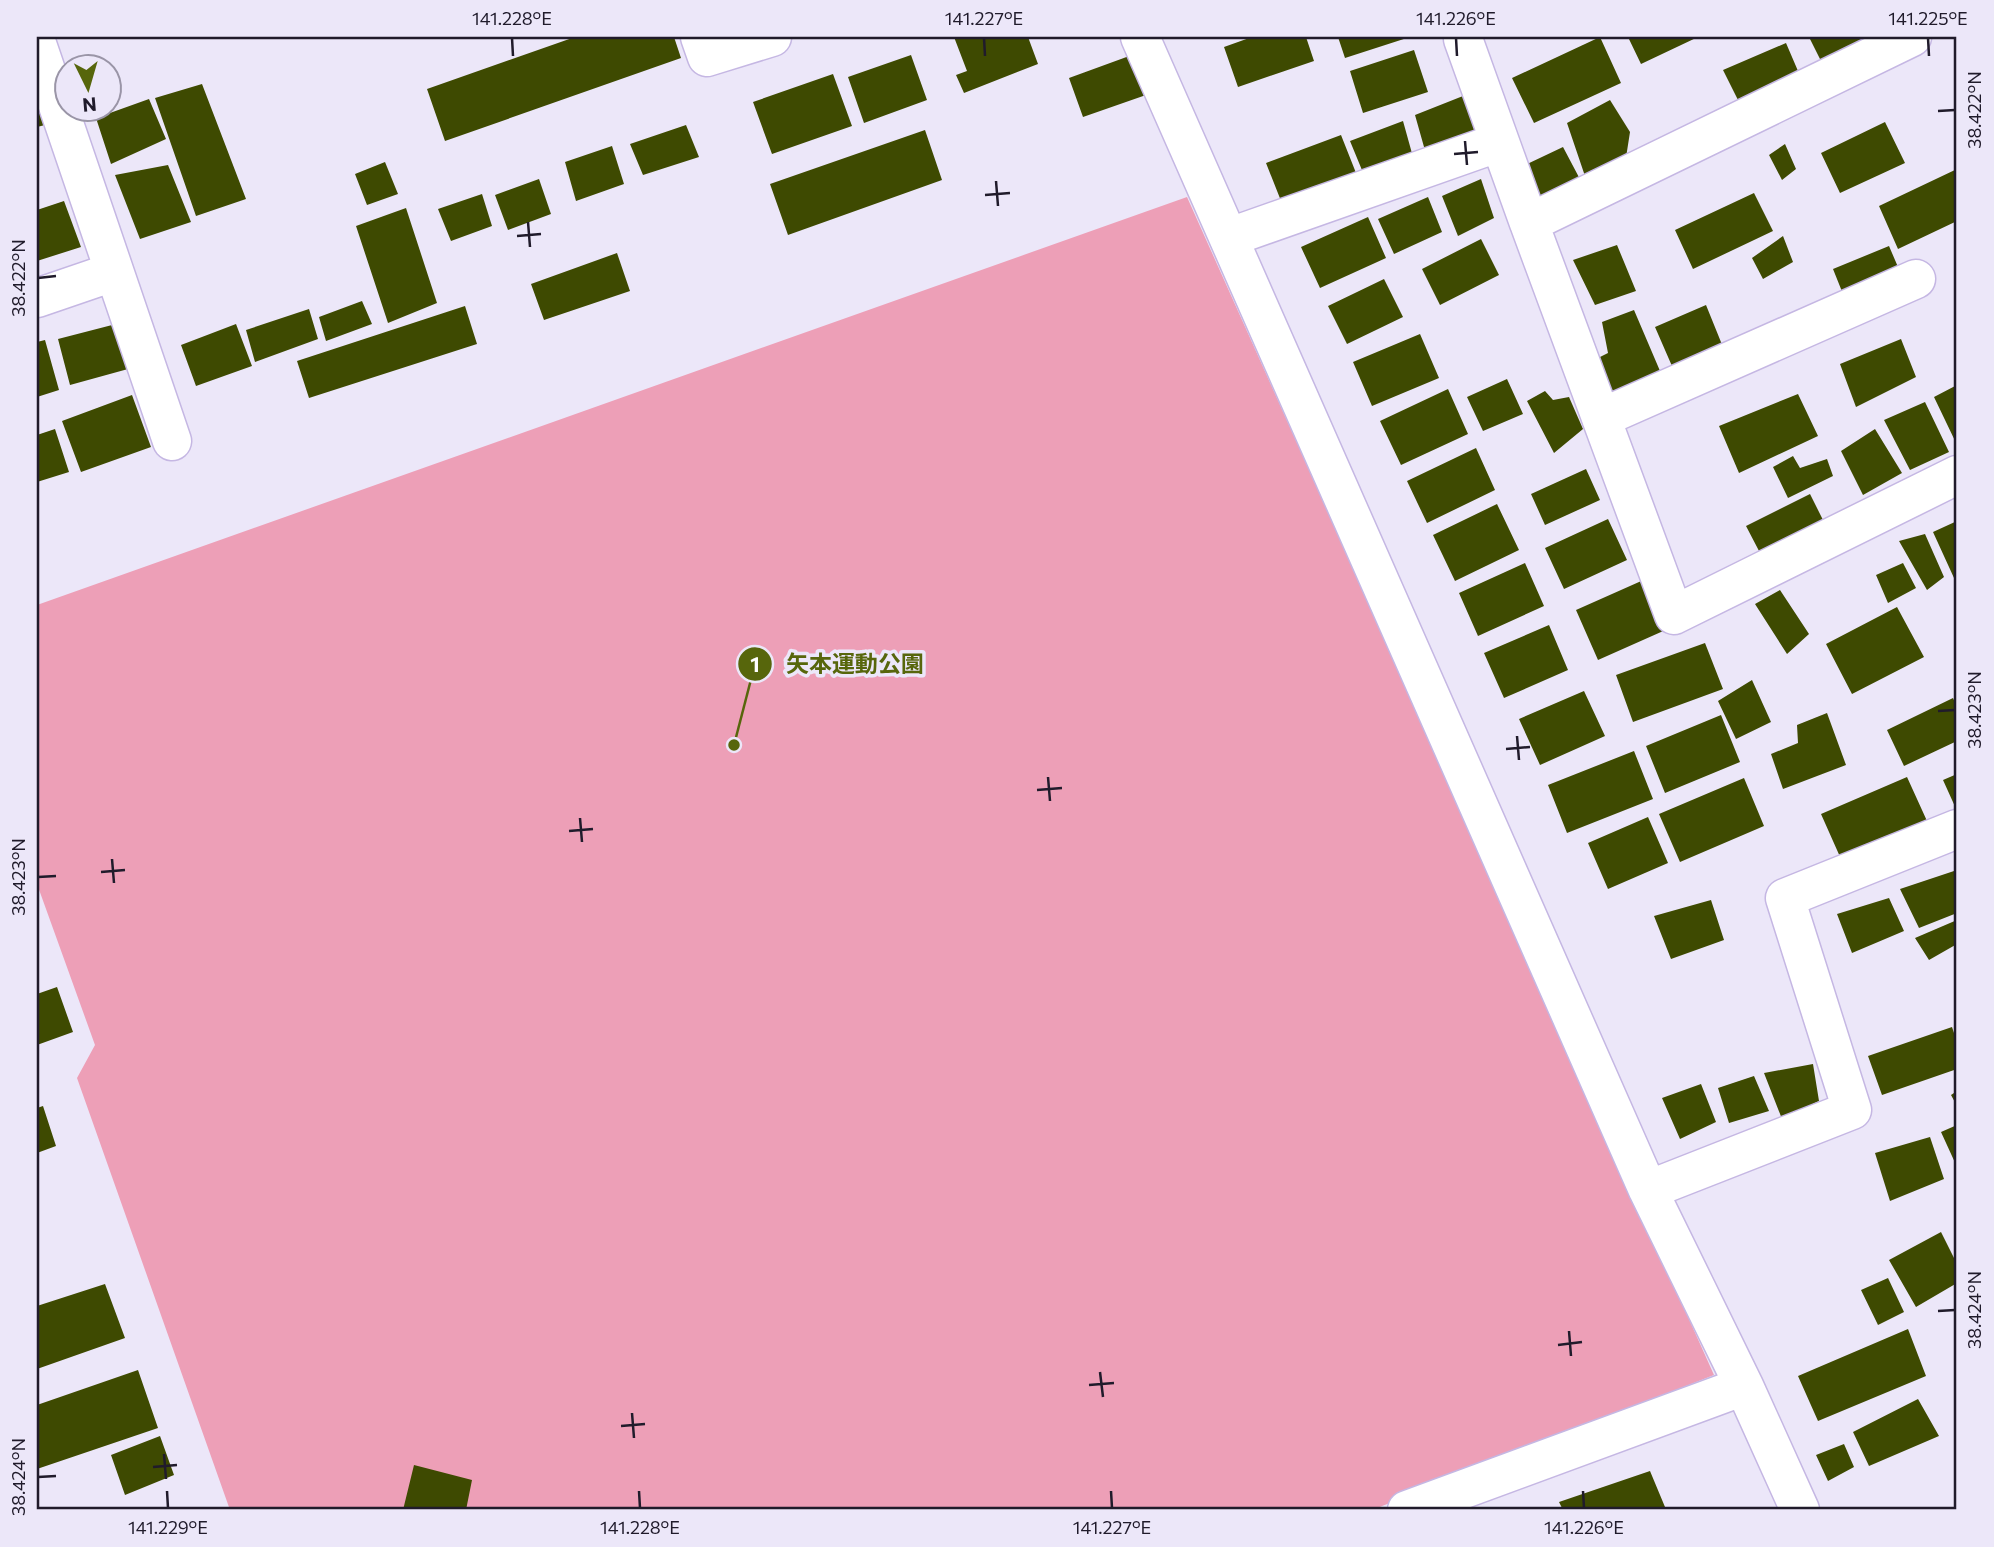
<svg xmlns="http://www.w3.org/2000/svg" width="1994" height="1547" font-family="Commissioner,'Noto Sans JP',sans-serif">
  <rect width="100%" height="100%" fill="#ece7f9"/>
  <!-- green -->
  <path fill="#ed9fb7" d="M1187 197 1714 1375 1372 1510H230L77 1078 95 1045 37 884V605Z"/>
  <!-- building -->
  <path fill="#3e4a01" d="M575 37H674L681 58 445 141 427 89Z
    M954 37H1028L1038 64 964 93 956 75 967 71Z
    M1252 37H1306L1314 61 1238 87 1224 47Z
    M1338 37H1410L1345 58Z
    M1600 37 1621 83 1534 123 1512 78Z
    M1628 37H1698L1641 64Z
    M1809 37H1877L1823 65Z
    M1786 43 1801 78 1741 106 1723 70Z
    M1414 50 1428 92 1363 113 1350 71Z
    M911 55 927 100 864 123 848 77Z
    M1132 55 1146 95 1083 117 1069 78Z
    M833 74 852 126 772 154 753 102Z
    M202 84 246 199 196 216 155 98Z
    M1463 96 1477 136 1426 154 1415 115Z
    M149 99 166 139 111 164 96 118Z
    M1610 100 1630 132 1625 164 1587 182 1567 123Z
    M37 102 45 125 37 127Z
    M1403 121 1413 157 1364 175 1350 141Z
    M1885 122 1905 163 1840 193 1821 153Z
    M686 125 699 157 643 175 630 144Z
    M925 130 942 180 788 235 770 184Z
    M1341 135 1358 178 1283 206 1266 163Z
    M1785 144 1796 169 1782 180 1769 155Z
    M612 146 624 184 576 201 565 162Z
    M1563 147 1582 183 1543 207 1523 166Z
    M385 162 398 194 367 205 355 174Z
    M168 165 191 222 140 239 115 175Z
    M1957 169V221L1898 249 1879 206Z
    M539 179 551 214 508 230 495 195Z
    M1481 179 1494 218 1458 236 1442 196Z
    M1754 193 1773 231 1693 269 1675 230Z
    M482 194 492 226 451 241 438 209Z
    M1428 197 1442 232 1394 254 1378 219Z
    M64 201 81 247 37 261V210Z
    M406 208 437 303 388 323 356 226Z
    M1368 217 1386 258 1320 288 1301 247Z
    M1783 236 1793 262 1763 279 1752 258Z
    M1481 239 1499 275 1440 305 1422 269Z
    M1617 245 1636 291 1595 305 1573 260Z
    M1889 246 1904 281 1847 304 1833 269Z
    M617 253 630 291 544 320 531 284Z
    M1384 279 1403 317 1347 344 1328 306Z
    M362 301 372 324 326 341 319 317Z
    M1706 305 1725 352 1675 373 1655 327Z
    M465 306 477 344 309 398 297 361Z
    M309 309 318 339 255 362 246 330Z
    M1634 310 1663 378 1610 402 1592 361 1608 353 1602 322Z
    M116 324 128 369 70 385 58 339Z
    M236 324 252 366 196 386 181 345Z
    M1420 334 1439 378 1372 406 1353 362Z
    M1901 339 1916 377 1856 407 1840 364Z
    M45 340 59 390 37 397V342Z
    M1507 379 1523 414 1483 431 1467 397Z
    M1957 385V445L1934 397Z
    M1448 389 1468 434 1401 465 1380 421Z
    M1545 391 1553 400 1569 397 1583 429 1554 453 1527 401Z
    M1798 394 1818 436 1739 473 1719 426Z
    M132 395 151 447 81 472 62 421Z
    M1925 402 1949 452 1910 470 1884 420Z
    M55 429 69 472 37 482V435Z
    M1875 429 1902 473 1863 495 1841 451Z
    M1476 448 1495 490 1427 523 1407 481Z
    M1793 456 1800 468 1827 459 1833 476 1788 498 1773 467Z
    M1586 469 1600 500 1545 525 1531 494Z
    M1810 494 1833 540 1770 572 1746 526Z
    M1497 504 1519 550 1455 581 1433 535Z
    M1608 519 1627 560 1564 589 1545 548Z
    M1957 521V577L1954 578 1933 532Z
    M1925 534 1944 577 1927 590 1899 541Z
    M1525 563 1544 606 1478 636 1459 593Z
    M1903 563 1916 588 1888 603 1876 575Z
    M1648 578 1670 628 1598 660 1576 610Z
    M1780 590 1809 634 1787 654 1755 604Z
    M1897 607 1924 657 1852 694 1826 644Z
    M1549 625 1568 670 1504 698 1484 653Z
    M1705 643 1723 689 1633 722 1616 675Z
    M1752 680 1771 722 1736 739 1718 701Z
    M1584 691 1605 736 1540 765 1519 719Z
    M1953 698 1957 707V741L1904 766 1887 730Z
    M1827 713 1846 765 1783 789 1771 754 1798 743 1797 725Z
    M1721 715 1740 762 1665 793 1646 746Z
    M1634 751 1653 799 1567 833 1548 785Z
    M1957 774V811L1943 780Z
    M1907 777 1927 821 1841 859 1821 814Z
    M1744 778 1764 826 1680 862 1659 814Z
    M1648 817 1668 863 1608 889 1588 843Z
    M1957 870V913L1919 928 1900 889Z
    M1889 898 1904 931 1852 953 1837 914Z
    M1711 900 1724 940 1671 959 1654 916Z
    M1957 920V944L1929 960 1915 938Z
    M57 987 73 1032 37 1045V994Z
    M1952 1027 1957 1042V1069L1882 1095 1868 1056Z
    M1813 1064 1819 1101 1782 1119 1764 1073Z
    M1754 1076 1769 1111 1729 1123 1718 1088Z
    M1701 1084 1716 1122 1680 1139 1662 1098Z
    M1957 1091V1106L1951 1095Z
    M43 1106 56 1146 37 1153V1108Z
    M1957 1125V1167L1941 1132Z
    M1930 1137 1944 1179 1890 1201 1875 1153Z
    M1941 1232 1957 1264V1283L1916 1307 1889 1260Z
    M1888 1278 1904 1312 1878 1325 1861 1290Z
    M105 1284 125 1338 37 1369V1306Z
    M1908 1329 1926 1376 1818 1421 1798 1376Z
    M138 1370 158 1428 37 1469V1405Z
    M1918 1399 1939 1436 1869 1466 1853 1432Z
    M160 1436 174 1475 125 1495 111 1455Z
    M1844 1444 1854 1467 1828 1481 1816 1455Z
    M414 1465 472 1480 466 1510H403Z
    M1650 1471 1665 1507 1657 1510H1563L1559 1502Z"/>
  <g fill="none" stroke-linecap="round" stroke-linejoin="round">
    <!-- minor casing -->
    <g stroke="#c5b7e3" stroke-width="41">
      <path id="minor" d="M700 37 707 57 772 37
        M1140 37 1648 1190 1744 1386 1800 1510
        M1463 39 1529 223 1912 37
        M37 44 172 441
        M1529 223 1674 615 1957 475
        M1230 237 1500 142
        M37 298 113 272
        M1601 418 1916 279
        M1648 1190 1852 1110 1785 898 1957 829
        M1407 1510 1744 1386"/>
    </g>
    <!-- minor -->
    <use href="#minor" stroke="#fff" stroke-width="38"/>
  </g>
  <!-- ticks -->
  <path fill="none" stroke="#201b2b" stroke-width="2.5" d="M512 38 513 56M984 38 985 56M1456 38 1457 56M1928 38 1929 56M1938 111 1955 110M1465 141 1467 165M1454 154 1478 152M996 181 998 206M985 195 1010 193M528 222 530 247M517 236 541 234M38 278 56 276M1938 711 1955 710M1517 736 1519 760M1506 749 1530 747M1048 777 1050 801M1037 790 1062 788M580 818 582 842M569 831 593 829M112 859 114 883M101 872 125 870M38 877 56 876M1938 1311 1955 1310M1569 1331 1571 1356M1558 1345 1582 1342M1100 1372 1103 1397M1089 1385 1114 1383M632 1413 634 1438M621 1426 645 1424M164 1454 166 1479M153 1467 177 1465M38 1477 56 1476M167 1491 168 1508M639 1491 640 1508M1111 1491 1112 1508M1583 1491 1584 1508"/>
  <!-- callouts -->
  <path fill="none" stroke="#57660c" stroke-width="2.5" d="M734 745L755 664"/>
  <g fill="#57660c" stroke="#ece7f9" stroke-width="2.5">
    <circle cx="734" cy="745" r="7"/>
    <circle cx="755" cy="664" r="18"/>
  </g>
  <g font-size="21" text-anchor="middle" font-weight="bold" fill="#fff">
    <text x="755" y="672">1</text>
  </g>
  <g font-size="23" text-anchor="middle" font-weight="bold" fill="#57660c" stroke="#ece7f9" stroke-width="7" stroke-linejoin="round" paint-order="stroke">
    <text x="855" y="672">矢本運動公園</text>
  </g>
  <!-- border -->
  <rect width="1994" height="1547" fill="none" stroke="#ece7f9" stroke-width="77"/>
  <!-- north arrow -->
  <g transform="translate(88 88) rotate(175)"><circle r="33" fill="#ece7f9" stroke="#9a95a7" stroke-width="2"/>
  <path d="M0-5L12 26L0 18L-12 26Z" fill="#57660c"/>
  <text y="-10" font-size="19" font-weight="bold" text-anchor="middle" fill="#201b2b">N</text>
  </g>
  <rect x="38" y="38" width="1917" height="1470" fill="none" stroke="#201b2b" stroke-width="2.5"/>
  <g font-size="18" text-anchor="middle" fill="#201b2b">
    <text x="512" y="25">141.228°E</text>
    <text x="984" y="25">141.227°E</text>
    <text x="1456" y="25">141.226°E</text>
    <text x="1928" y="25">141.225°E</text>
    <text transform="translate(1975 110) rotate(-90)" y="6">38.422°N</text>
    <text transform="translate(19 278) rotate(-90)" y="6">38.422°N</text>
    <text transform="translate(1975 710) rotate(-90)" y="6">38.423°N</text>
    <text transform="translate(19 877) rotate(-90)" y="6">38.423°N</text>
    <text transform="translate(1975 1310) rotate(-90)" y="6">38.424°N</text>
    <text transform="translate(19 1477) rotate(-90)" y="6">38.424°N</text>
    <text x="168" y="1534">141.229°E</text>
    <text x="640" y="1534">141.228°E</text>
    <text x="1112" y="1534">141.227°E</text>
    <text x="1584" y="1534">141.226°E</text>
  </g>
</svg>
